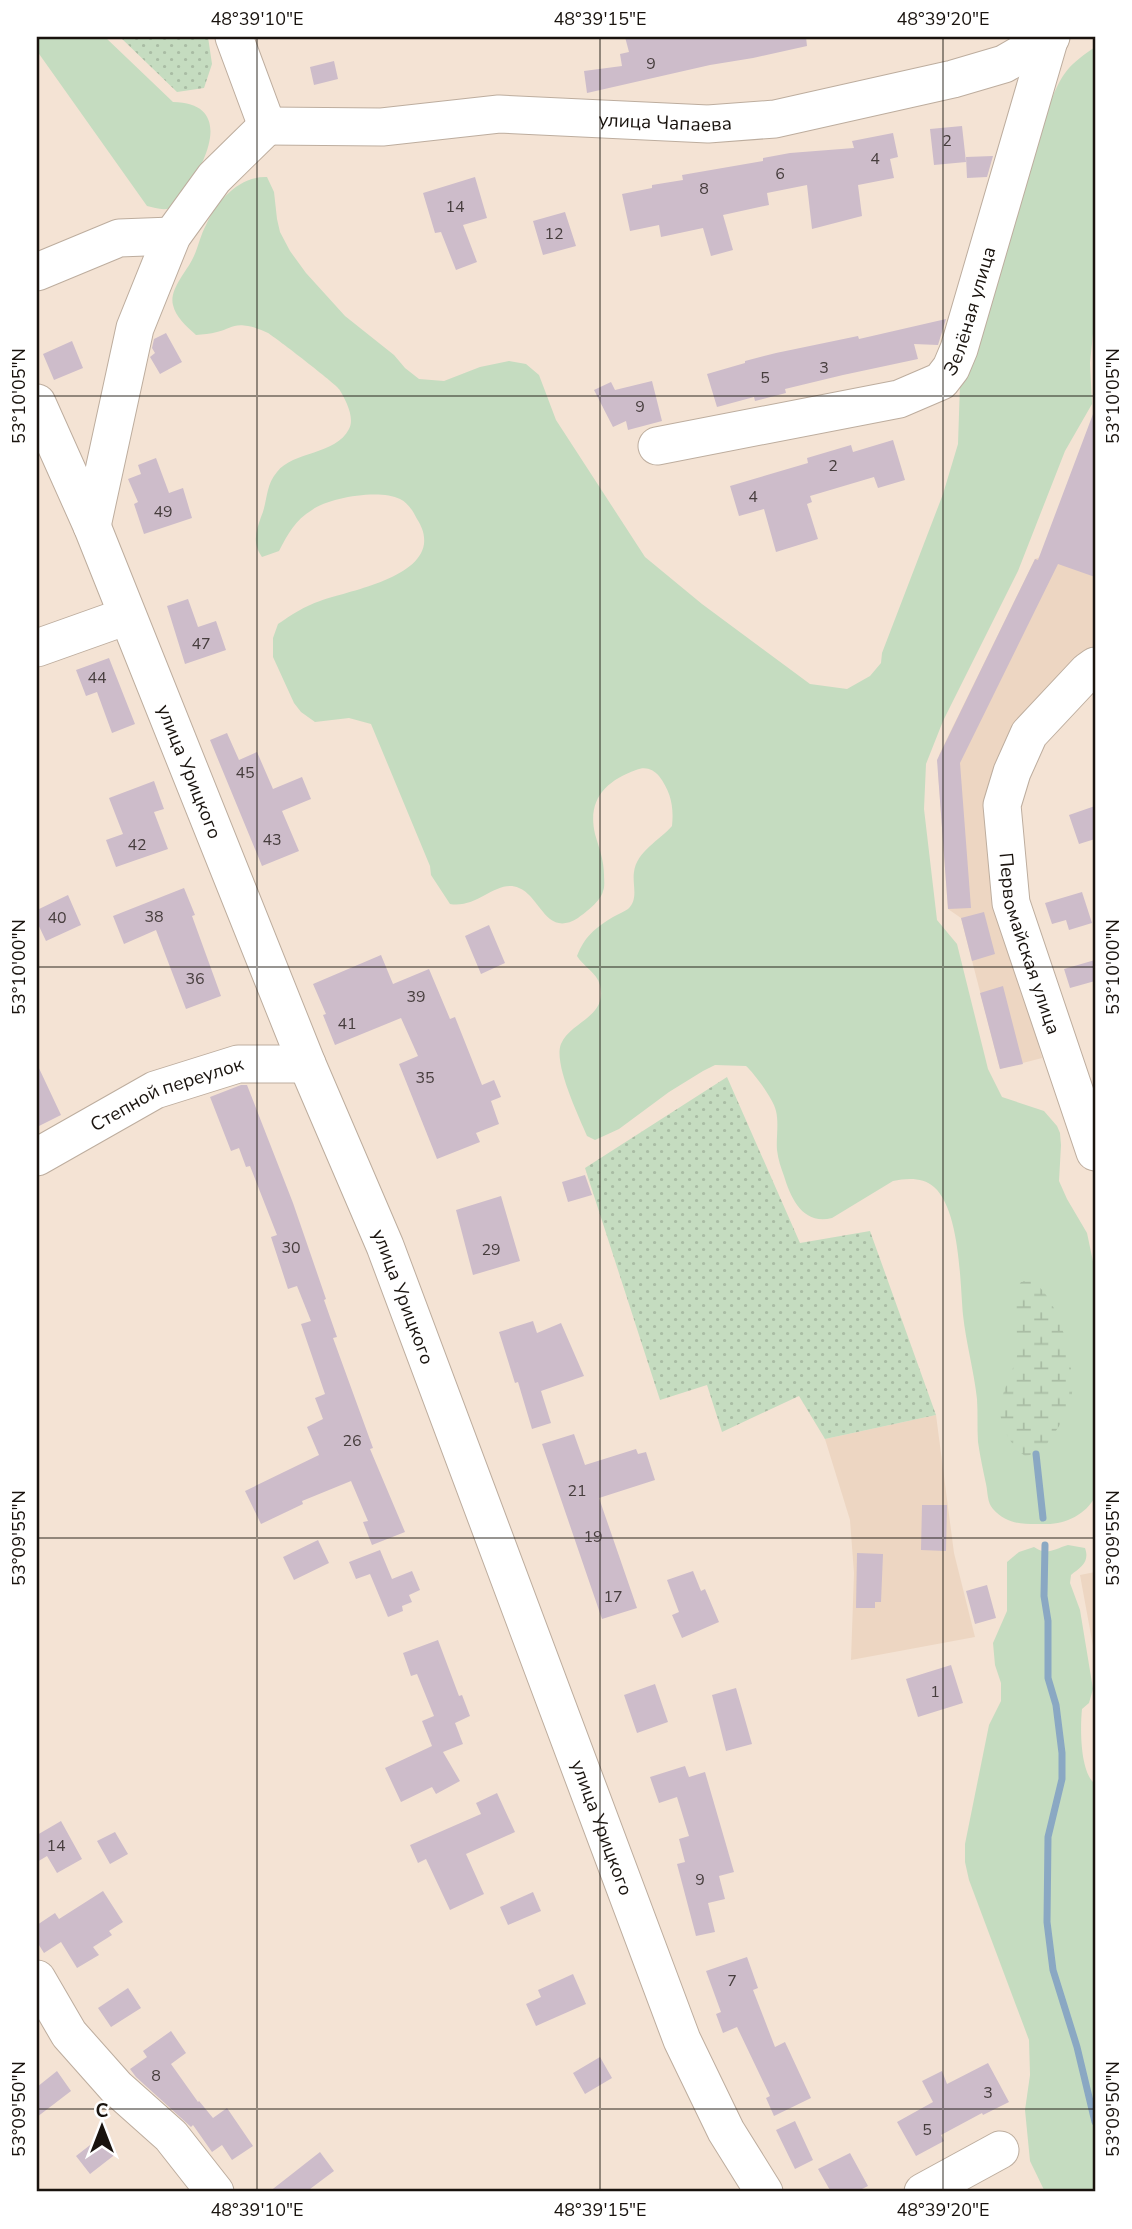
<svg xmlns="http://www.w3.org/2000/svg" width="1132" height="2229" font-family="'Nunito Sans',sans-serif">
  <defs>
    <pattern id="wetland-marsh" width="20" height="14" patternUnits="userSpaceOnUse" patternTransform="scale(1.75)"><rect width="20" height="14" fill="#c5dcc0"/><path d="M1 5h8M5 5V1M11 12h8M15 12V8" fill="none" stroke="#a9bca4"/></pattern>
    <pattern id="park-dots" width="8" height="8" patternUnits="userSpaceOnUse" patternTransform="scale(1.75)"><rect width="8" height="8" fill="#c5dcc0"/><path d="M2 2h.1M6 6h.1" fill="none" stroke="#a9bca4" stroke-width="1.8" stroke-linecap="round"/></pattern>
  </defs>
  <rect width="100%" height="100%" fill="#f4e3d4"/>
  <!-- built -->
  <path fill="#edd6c2" d="M1087 432 1095 435V657L1017 726 999 902 1042 1058 1000 1069 961 918 948 909 938 772 939 755 1035 559 1040 557Z
    M936 1415 954 1553 975 1637 851 1660 854 1573 850 1520 825 1439Z
    M1095 1572V1657L1080 1575Z"/>
  <!-- grass -->
  <path fill="#c5dcc0" d="M37 37H105L173 102C232 103 209 158 187 188 183 193 179 202 174 206 166 212 156 208 147 206L37 51Z
    M1095 47V314L1090 363 1092 404 1065 451 1018 571 943 721 926 764 924 809 937 920 957 944 988 1069 1002 1097 1044 1111 1057 1126 1060 1133 1061 1145 1059 1181 1067 1199 1087 1233 1095 1271V1497C1086 1514 1066 1524 1047 1524 1026 1524 1008 1526 993 1509 987 1502 988 1493 986 1484 983 1470 980 1456 978 1442 977 1428 978 1413 977 1399 974 1371 966 1343 963 1315 960 1282 960 1210 934 1187 923 1177 907 1178 893 1181L832 1218C803 1225 791 1199 784 1176 781 1168 778 1159 777 1150 776 1138 779 1123 776 1111 774 1100 754 1073 746 1066L715 1065 703 1071 669 1092 619 1129 595 1140 587 1136C579 1117 553 1063 561 1044 571 1021 608 1017 600 985 597 973 583 966 577 956 585 936 595 928 613 917 618 914 624 912 628 909 639 899 632 884 634 872 637 851 659 841 672 826 674 807 671 792 659 776 653 769 645 766 636 770 606 781 587 799 595 834 599 848 604 860 604 875 604 880 605 887 603 891 601 901 586 912 578 918 546 938 541 897 519 888 497 878 478 909 450 904L431 875 430 866 371 724 349 718 315 722 301 712 294 703 273 657V638L278 624C291 615 305 606 320 601 348 591 419 579 424 544 425 534 422 527 417 519 413 511 408 503 400 499 380 489 330 497 312 510 295 520 288 534 279 551L262 557C252 543 256 531 261 517 268 501 265 486 277 472 293 451 336 455 349 429 355 418 346 400 339 389 336 384 276 338 268 333 262 330 254 327 248 326 233 323 230 329 217 332 210 334 203 334 196 335 187 327 175 316 173 305 169 290 186 272 192 260 198 249 200 236 206 225 217 201 239 176 267 177L274 192 277 219 280 232 290 251 306 273 345 316 394 355 405 368 419 379 444 381 480 367 509 361 526 364 539 375 556 420 645 557 702 604 810 684 847 689 870 676 881 663 882 653 943 494 958 444 960 384 1047 110C1062 75 1063 69 1095 47Z
    M1068 1545 1085 1548C1090 1562 1081 1567 1071 1575L1070 1583 1080 1610 1093 1689 1089 1703 1082 1709C1080 1728 1080 1772 1095 1784V2192H1045L1030 2161 1025 2110 1030 2075 1029 2040 969 1880 965 1862V1844L989 1725 1001 1701V1683L995 1665 993 1643 1007 1611V1562L1019 1552 1034 1547C1047 1556 1054 1549 1068 1545Z"/>
  <!-- wetland -->
  <path fill="url(#wetland-marsh)" d="M1030 1280C1060 1296 1074 1362 1072 1394 1071 1407 1062 1422 1054 1434 1046 1446 1041 1453 1025 1456 1016 1449 1010 1442 1005 1431 991 1402 1013 1379 1018 1351L1014 1300 1015 1291 1021 1282Z"/>
  <!-- park -->
  <path fill="url(#park-dots)" d="M120 37H208L212 64 204 88 177 92Z
    M727 1077 800 1243 870 1231 936 1415 825 1439 799 1396 722 1432 707 1385 660 1400 585 1168Z"/>
  <g fill="none" stroke-linecap="round" stroke-linejoin="round">
    <!-- stream -->
    <path stroke="#8aa8c3" stroke-width="7" d="M1036 1454 1043 1518
      M1045 1545 1044 1596 1048 1621V1678L1056 1705 1062 1753V1779L1048 1837 1047 1922 1053 1970 1077 2047 1095 2122"/>
  </g>
  <!-- building -->
  <path fill="#cdbcca" d="M625 37H806L807 46 753 58 710 65 587 93 584 71 622 66 620 54 629 52Z
    M334 61 338 79 314 85 310 67Z
    M962 126 966 162 934 165 930 129Z
    M893 133 898 157 890 159 894 178 858 185 862 216 812 229 807 185 767 193 769 205 723 215 733 250 711 256 703 228 661 237 659 225 630 231 622 194 652 188V185L683 180 682 175 763 161V158L790 153 854 148 852 141Z
    M993 156 987 177 967 178 966 157Z
    M475 177 487 218 463 225 477 262 456 270 441 232 435 233 423 193Z
    M565 212 576 246 543 255 533 221Z
    M946 319 938 345 914 344 918 359 843 375 785 389 786 393 755 401 754 397 717 407 707 374 745 363V361L776 353 858 336 859 339Z
    M166 333 182 362 160 374 150 357 155 353 152 348 154 339Z
    M72 341 83 368 54 380 43 354Z
    M652 381 662 421 628 430 626 421 613 427 594 390 611 382 615 390Z
    M1093 414 1095 415V577L1058 564 960 763 971 908 948 909 937 760 1035 559 1038 560Z
    M893 440 905 480 878 488 874 477 810 496 812 502 807 504 818 539 776 552 764 509 739 516 730 486 808 463 807 458 851 445 853 452Z
    M156 458 169 493 183 488 192 518 144 534 134 504 138 502 128 479 141 474 138 465Z
    M188 599 198 627 216 621 226 650 185 664 167 606Z
    M109 658 135 724 112 733 97 692 86 696 76 670Z
    M227 733 239 760 257 752 273 789 302 777 311 799 282 811 299 851 262 866 210 740Z
    M154 781 164 809 154 812 168 849 116 867 106 840 123 834 109 798Z
    M1095 806V839L1079 844 1069 815Z
    M184 888 195 915 192 916 221 996 186 1009 156 930 124 944 113 916Z
    M1082 892 1092 923 1069 930 1066 920 1052 924 1045 903Z
    M68 895 81 925 46 941 37 922V910Z
    M984 912 995 954 972 961 961 918Z
    M489 925 505 963 481 974 465 936Z
    M381 955 393 984 429 969 450 1019 455 1017 482 1085 494 1080 501 1097 491 1101 499 1124 476 1133 480 1142 437 1159 399 1064 418 1056 401 1018 335 1045 323 1015 326 1014 313 984Z
    M1095 960V981L1070 988 1064 969Z
    M1003 986 1023 1064 1000 1069 980 993Z
    M37 1064 61 1115 37 1127Z
    M241 1085H247L293 1203 326 1299 324 1300 337 1337 333 1338 373 1448 370 1449 405 1532 372 1545 363 1522 368 1521 351 1481 302 1501 303 1504 261 1524 245 1491 319 1455 307 1427 323 1419 315 1398 325 1394 301 1324 311 1321 297 1286 288 1289 271 1237 277 1235 250 1166 246 1167 239 1148 231 1151 210 1097Z
    M585 1175 592 1195 568 1202 562 1182Z
    M501 1196 520 1261 473 1275 456 1210Z
    M533 1321 537 1333 561 1323 584 1376 541 1391 551 1423 532 1429 518 1382 515 1383 499 1332Z
    M574 1434 585 1465 636 1449 638 1454 646 1452 655 1480 599 1498 637 1608 602 1619 542 1444Z
    M922 1505H947L946 1551 921 1550Z
    M318 1540 329 1563 294 1580 283 1557Z
    M380 1550 392 1579 412 1571 420 1590 409 1595 412 1602 402 1606 403 1611 388 1617 370 1574 356 1579 349 1562Z
    M857 1553 883 1554 881 1602H875V1608H856Z
    M693 1571 701 1591 705 1589 719 1622 682 1638 672 1615 679 1612 667 1580Z
    M987 1585 996 1618 975 1624 966 1591Z
    M438 1640 459 1696 462 1695 470 1716 455 1723 463 1744 443 1752 460 1781 436 1794 432 1787 401 1802 385 1768 432 1746 422 1721 434 1716 417 1674 411 1676 403 1653Z
    M951 1665 963 1703 918 1717 906 1679Z
    M655 1684 668 1722 637 1733 624 1695Z
    M736 1688 752 1744 726 1751 712 1695Z
    M685 1766 689 1777 705 1772 734 1872 719 1876 725 1899 708 1903 715 1932 696 1936 677 1864 685 1862 679 1839 689 1836 677 1797 659 1803 650 1777Z
    M497 1793 515 1832 466 1854 484 1894 450 1910 426 1859 418 1863 410 1845 481 1814 476 1803Z
    M61 1821 82 1859 57 1873 47 1856 37 1862V1835Z
    M115 1832 128 1854 110 1864 97 1841Z
    M103 1891 123 1922 109 1931 112 1935 93 1947 99 1955 77 1968 61 1942 44 1953 37 1942V1925L55 1913 59 1919Z
    M533 1892 541 1911 508 1925 500 1907Z
    M747 1957 758 1988 753 1990 775 2047 785 2042 811 2098 774 2116 766 2098 770 2096 737 2027 723 2033 716 2014 721 2012 706 1971Z
    M573 1974 586 2004 536 2026 526 2004 541 1997 538 1990Z
    M128 1988 141 2008 111 2027 98 2008Z
    M171 2031 186 2053 171 2064 198 2102 199 2101 213 2118 227 2108 253 2146 232 2160 222 2145 212 2152 193 2125 191 2127 136 2077 130 2069 147 2057 143 2051Z
    M600 2057 612 2078 585 2094 573 2073Z
    M988 2063 1009 2102 983 2115 982 2113 941 2135 944 2141 916 2156 897 2122 933 2102 922 2081 942 2071 947 2084Z
    M57 2071 71 2091 37 2117V2087Z
    M795 2121 813 2160 795 2169 776 2130Z
    M103 2135 117 2153 90 2174 76 2156Z
    M320 2152 334 2171 306 2192H269Z
    M850 2153 868 2186 856 2192H831L818 2169Z"/>
  <g fill="none" stroke-linecap="round" stroke-linejoin="round">
    <!-- minor casing -->
    <g stroke="#bdad9e" stroke-width="39">
      <g id="minor">
        <path d="M234 37 267 126"/>
        <path id="s1" d="M267 126 382 127 499 114 708 124 775 119 953 79 1004 64 1051 37"/>
        <path d="M37 272 119 238 172 236"/>
        <path id="s2" d="M37 403 92 526 307 1064 385 1246 682 2040 726 2131 764 2192"/>
        <path id="s3" d="M657 446 899 399 941 381 951 368 959 349 1050 37"/>
        <path d="M92 526 135 328 172 236 214 178 267 126"/>
        <path d="M37 648 127 616"/>
        <path id="s4" d="M1095 666 1088 671 1029 734 1012 772 1002 805 1011 903 1095 1152"/>
        <path id="s5" d="M37 1157 155 1090 238 1064H307"/>
        <path d="M37 1979 69 2034 116 2087 171 2136 215 2192"/>
        <path d="M923 2192 1000 2150"/>
      </g>
    </g>
    <!-- minor -->
    <use href="#minor" stroke="#fff" stroke-width="37"/>
  </g>
  <!-- ticks -->
  <path fill="none" stroke="#19130e" stroke-width="2" stroke-opacity="0.45" d="M257 37V2192M600 37V2192M943 37V2192M37 396H1095M37 967H1095M37 1538H1095M37 2109H1095"/>
  <g text-anchor="middle" stroke-width="5" stroke-linejoin="round" paint-order="stroke">
    <!-- number labels -->
    <g font-size="16" fill="#463d3d">
      <text x="651" y="69">9</text>
      <text x="947" y="146">2</text>
      <text x="875" y="164">4</text>
      <text x="780" y="179">6</text>
      <text x="704" y="194">8</text>
      <text x="455" y="212">14</text>
      <text x="554" y="239">12</text>
      <text x="824" y="373">3</text>
      <text x="765" y="383">5</text>
      <text x="640" y="412">9</text>
      <text x="833" y="471">2</text>
      <text x="753" y="502">4</text>
      <text x="163" y="517">49</text>
      <text x="201" y="649">47</text>
      <text x="97" y="683">44</text>
      <text x="245" y="778">45</text>
      <text x="272" y="845">43</text>
      <text x="137" y="850">42</text>
      <text x="154" y="922">38</text>
      <text x="57" y="923">40</text>
      <text x="195" y="984">36</text>
      <text x="416" y="1002">39</text>
      <text x="347" y="1029">41</text>
      <text x="425" y="1083">35</text>
      <text x="291" y="1253">30</text>
      <text x="491" y="1255">29</text>
      <text x="352" y="1446">26</text>
      <text x="577" y="1496">21</text>
      <text x="593" y="1542">19</text>
      <text x="613" y="1602">17</text>
      <text x="935" y="1697">1</text>
      <text x="56" y="1851">14</text>
      <text x="700" y="1885">9</text>
      <text x="732" y="1986">7</text>
      <text x="156" y="2081">8</text>
      <text x="988" y="2098">3</text>
      <text x="927" y="2135">5</text>
    </g>
    <!-- street labels -->
    <g font-size="19" fill="#19130e" stroke="#fff">
      <text dy="7" stroke="none"><textPath href="#s1" startOffset="399">улица Чапаева</textPath></text>
      <text dy="7" stroke="none"><textPath href="#s3" startOffset="369">Зелёная улица</textPath></text>
      <text dy="7" stroke="none"><textPath href="#s2" startOffset="399">улица Урицкого</textPath></text>
      <text dy="7" stroke="none"><textPath href="#s4" startOffset="313">Первомайская улица</textPath></text>
      <text dy="7" stroke="none"><textPath href="#s5" startOffset="145">Степной переулок</textPath></text>
      <text dy="7" stroke="none"><textPath href="#s2" startOffset="966">улица Урицкого</textPath></text>
      <text dy="7" stroke="none"><textPath href="#s2" startOffset="1533">улица Урицкого</textPath></text>
    </g>
  </g>
  <!-- border -->
  <rect width="1132" height="2229" fill="none" stroke="#ffffff" stroke-width="77"/>
  <!-- north arrow -->
  <g transform="translate(102 2127)" stroke="#ffffff" stroke-width="5" paint-order="stroke">
  <path d="M0-5L12 26L0 18L-12 26Z" fill="#19130e"/>
  <text y="-10" font-size="19" font-weight="bold" text-anchor="middle" fill="#19130e">С</text>
  </g>
  <rect x="38" y="38" width="1056" height="2152" fill="none" stroke="#19130e" stroke-width="2.5"/>
  <g font-size="18" text-anchor="middle" fill="#19130e">
    <text x="257" y="25">48°39'10"E</text>
    <text x="600" y="25">48°39'15"E</text>
    <text x="943" y="25">48°39'20"E</text>
    <text transform="translate(19 396) rotate(-90)" y="6">53°10'05"N</text>
    <text transform="translate(1113 396) rotate(-90)" y="6">53°10'05"N</text>
    <text transform="translate(19 967) rotate(-90)" y="6">53°10'00"N</text>
    <text transform="translate(1113 967) rotate(-90)" y="6">53°10'00"N</text>
    <text transform="translate(19 1538) rotate(-90)" y="6">53°09'55"N</text>
    <text transform="translate(1113 1538) rotate(-90)" y="6">53°09'55"N</text>
    <text transform="translate(19 2109) rotate(-90)" y="6">53°09'50"N</text>
    <text transform="translate(1113 2109) rotate(-90)" y="6">53°09'50"N</text>
    <text x="257" y="2216">48°39'10"E</text>
    <text x="600" y="2216">48°39'15"E</text>
    <text x="943" y="2216">48°39'20"E</text>
  </g>
</svg>
